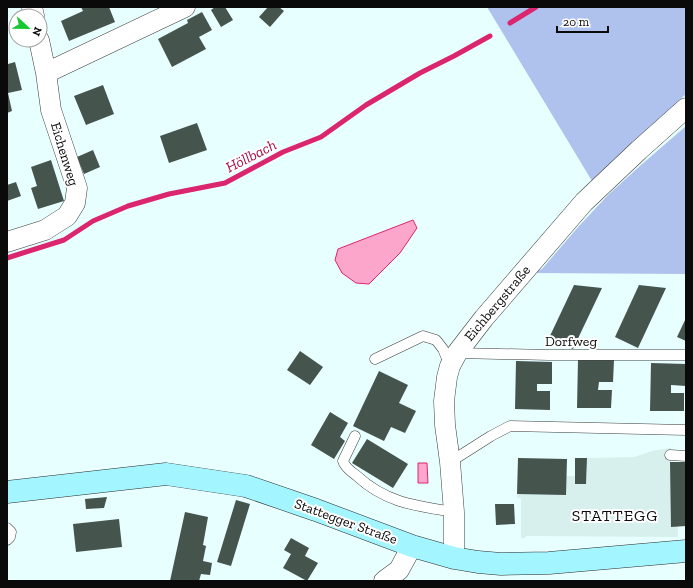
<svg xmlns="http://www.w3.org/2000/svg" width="693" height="588" font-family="'Zilla Slab',serif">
  <rect width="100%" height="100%" fill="#e8ffff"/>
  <!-- green -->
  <path fill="#aec2ed" d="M487 7H686V94L592 181Z
    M686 126V274L533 273 542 269 579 226 608 195 641 165Z"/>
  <!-- plaza -->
  <path fill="#d7efed" d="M671 448V526H678V537L526 536 525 538H521V498H517V494L566 476H575V484L586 483 587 458 634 457 656 450Z"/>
  <!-- water -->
  <path fill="#fda6cb" stroke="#db256e" d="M413 220 417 228 400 253 369 284 356 283 342 273 335 260 338 249Z
    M418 463H427L428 483H418Z"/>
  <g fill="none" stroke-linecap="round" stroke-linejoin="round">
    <!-- stream -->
    <path stroke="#db256e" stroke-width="5" d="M510 23 536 7
      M7 258 64 240 93 221 128 206 169 194 225 183 283 152 321 137 366 105 420 73 454 56 490 36"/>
  </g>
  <!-- building -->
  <path fill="#46544e" d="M81 7H109L115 22 69 41 61 21 83 11Z
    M215 7H225L233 20 221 27 211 10Z
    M268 7H279L284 11 270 27 259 17Z
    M202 12 212 30 199 37 206 49 172 67 158 39 188 23 187 20Z
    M7 61 8 64 15 62 22 90 8 93 12 111 7 113Z
    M103 85 114 114 86 125 74 96Z
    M197 123 207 150 169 163 160 136Z
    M93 150 100 167 84 174 77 157Z
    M51 160 64 201 38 209 31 188 37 186 31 167Z
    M16 182 21 196 7 201V185Z
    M574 285 602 288 573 349 549 338Z
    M639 285 666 288 638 348 615 337Z
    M686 318V341L677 337Z
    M300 351 323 367 310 385 287 370Z
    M578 360H614L613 382H599L598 390H612L611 408H577Z
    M516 361 552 362V384H537V391H550V410L515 409Z
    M651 363 686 364V386L671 385V393H684V411H650Z
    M379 371 408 385 399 403 416 411 405 433 391 427 384 441 353 426Z
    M330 412 348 423 340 437 345 441 334 459 311 445Z
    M367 439 408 464 393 488 352 463Z
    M518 458 567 459 566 495 517 494Z
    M575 458H587L586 484H575Z
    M670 462H686V526L671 527Z
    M107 497 104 508 86 509 85 499Z
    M236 500 250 504 231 566 217 562Z
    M495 504H514L515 524 496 525Z
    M185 512 208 517 203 545 206 546 203 561 212 563 210 575 201 574 199 581H170Z
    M119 519 122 547 76 552 73 524Z
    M291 538 309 548 305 556 318 563 307 581 283 568 291 554 284 550Z"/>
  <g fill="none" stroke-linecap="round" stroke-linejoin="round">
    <!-- service casing -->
    <g stroke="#3d3d3d" stroke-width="11">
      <path id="service" d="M457 353 549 355H686
        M375 359 423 336 436 340 443 349 450 366
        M355 436 343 461C345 468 352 472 357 476 386 503 417 506 454 512
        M670 455 686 456
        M450 462 491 436 510 426 686 430
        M7 528 11 532 10 537 7 540"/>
    </g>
    <!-- minor casing -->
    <g stroke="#3d3d3d" stroke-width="21">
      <path id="minor" d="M32 7 34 16
        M46 73 185 7
        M7 242 45 230 67 216 75 203 77 188 51 110 46 73 39 40
        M454 558V512L450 462 445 425 444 401 447 377 450 366 457 353 484 318 584 202 639 150 686 108
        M384 581 399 570 412 546"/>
    </g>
    <!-- secondary casing -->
    <g stroke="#2c2c2c" stroke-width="23">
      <path id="secondary" d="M7 492 166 474 246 486 316 510 412 546 454 558 478 562 501 564 549 563 686 551"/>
    </g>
    <!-- service -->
    <use href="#service" stroke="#fff" stroke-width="10"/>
    <!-- minor -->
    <use href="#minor" stroke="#fff" stroke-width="20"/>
    <!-- secondary -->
    <use href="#secondary" stroke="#a3f6ff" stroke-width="22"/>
  </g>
  <g text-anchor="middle" stroke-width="4" stroke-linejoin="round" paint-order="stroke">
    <!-- street labels -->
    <g font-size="14" fill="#0a0a0a" stroke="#fff">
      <text transform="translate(65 154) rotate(73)" y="5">Eichenweg</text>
      <text transform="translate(497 303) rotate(-50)" y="5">Eichbergstraße</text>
      <text x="571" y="346">Dorfweg</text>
      <text transform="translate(346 521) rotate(20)" y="5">Stattegger Straße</text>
    </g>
    <!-- water labels -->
    <g font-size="15" font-style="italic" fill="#a80842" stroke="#fff">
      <text transform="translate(251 156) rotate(-27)" y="5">Höllbach</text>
    </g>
    <!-- quarter labels -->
    <g font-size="16" letter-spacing="1" fill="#0a0a0a" stroke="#fff">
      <text x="615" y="521">STATTEGG</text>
    </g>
  </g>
  <!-- border -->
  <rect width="693" height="588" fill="none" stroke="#0a0a0a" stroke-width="16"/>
  <!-- north arrow -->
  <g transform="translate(28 28) rotate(112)"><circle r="19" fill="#ffffff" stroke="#9d9d9d"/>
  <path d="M0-3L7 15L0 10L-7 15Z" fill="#15c831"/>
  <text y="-6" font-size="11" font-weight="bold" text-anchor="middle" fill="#0a0a0a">N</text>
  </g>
  <!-- scale -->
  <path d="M557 26v6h51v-6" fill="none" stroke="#0a0a0a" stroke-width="2"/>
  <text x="563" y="26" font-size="12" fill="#0a0a0a" stroke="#ffffff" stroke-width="3" paint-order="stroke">20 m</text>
</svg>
